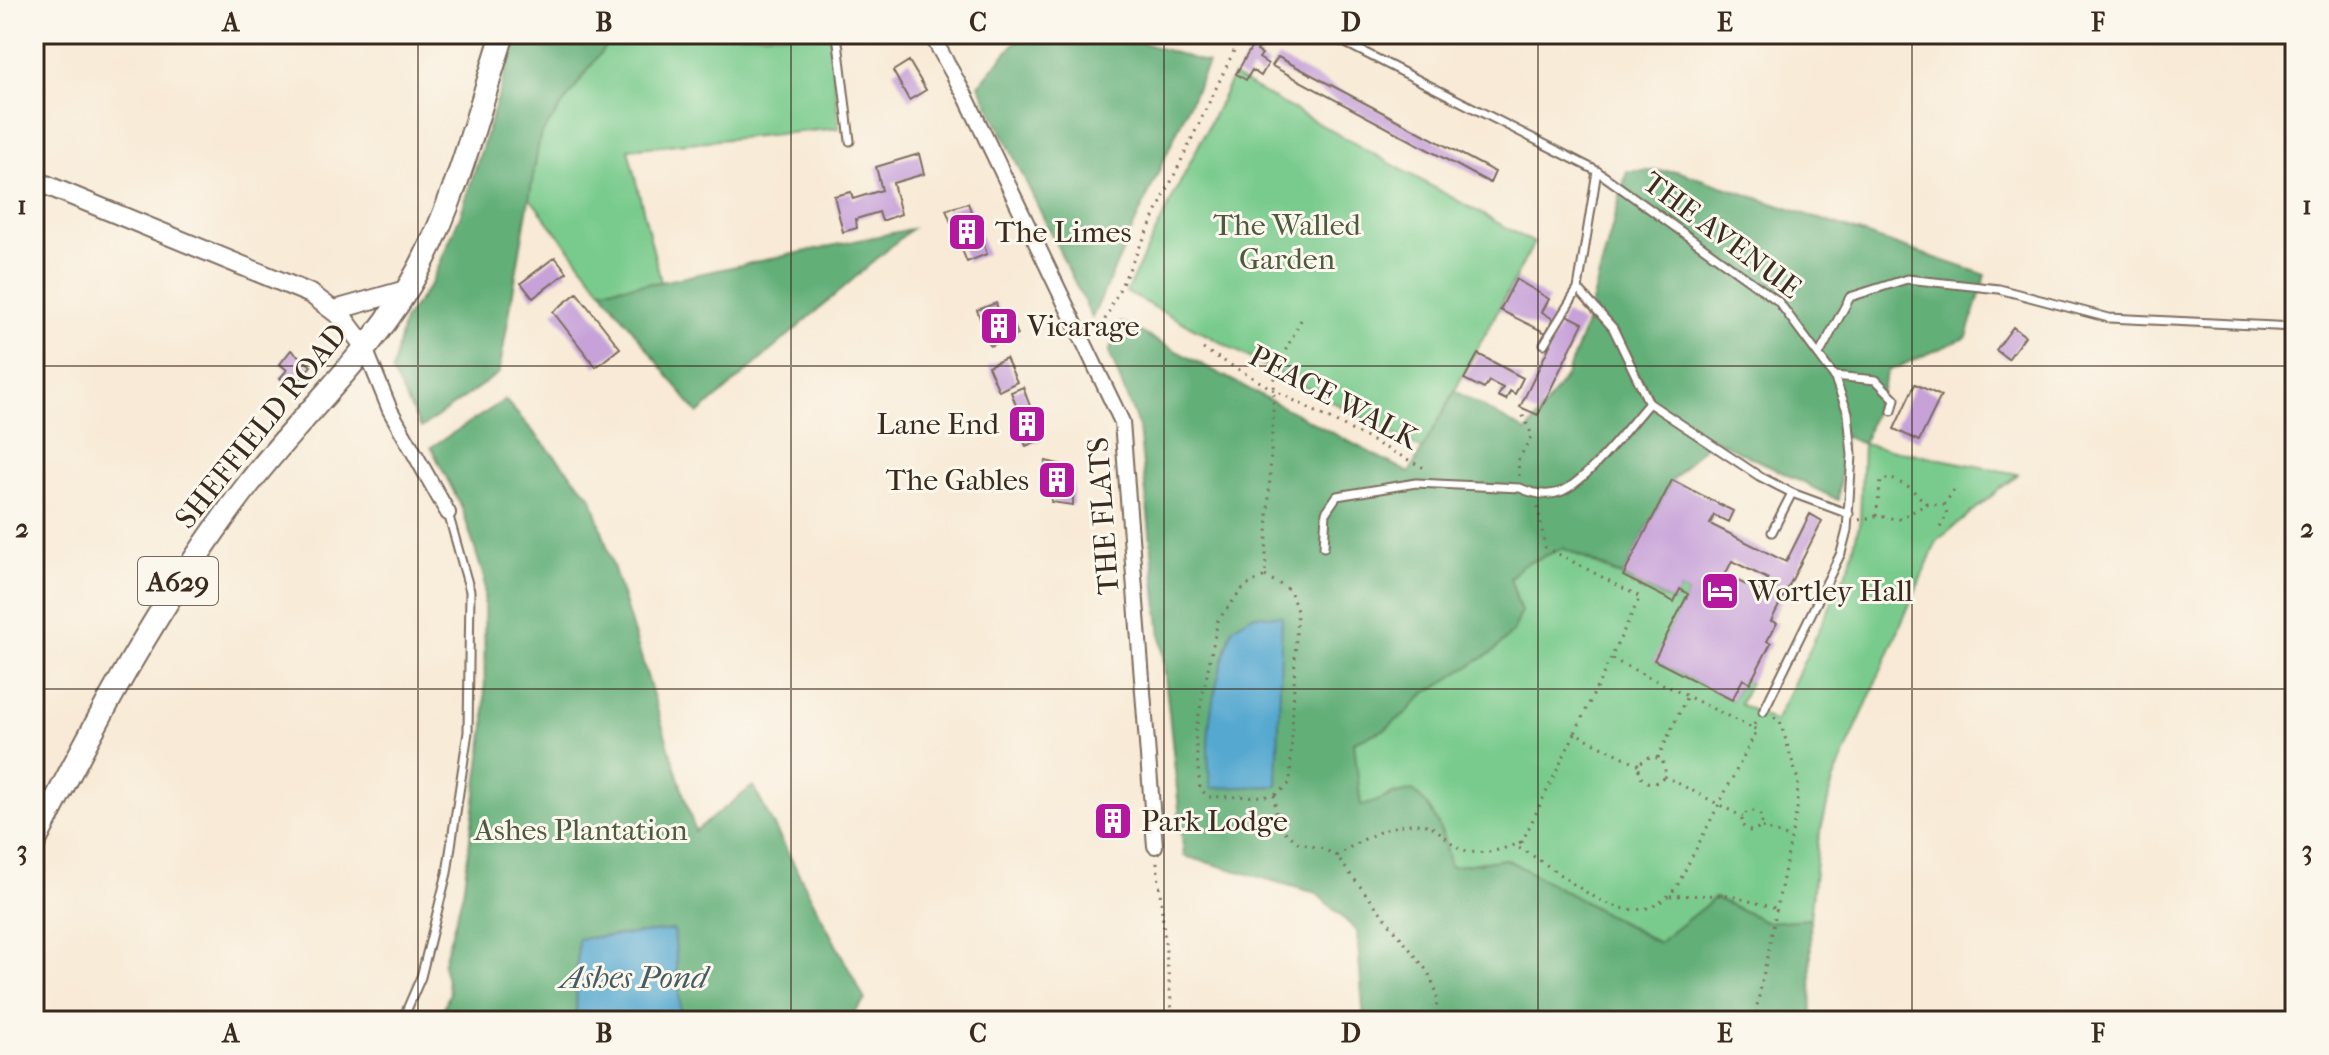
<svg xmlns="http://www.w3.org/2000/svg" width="2329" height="1055" font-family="'IM FELL French Canon',serif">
  <rect width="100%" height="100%" fill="#fbf7ec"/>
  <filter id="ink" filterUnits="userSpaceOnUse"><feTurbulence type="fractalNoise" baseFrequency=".0125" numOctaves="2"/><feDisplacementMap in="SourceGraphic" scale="16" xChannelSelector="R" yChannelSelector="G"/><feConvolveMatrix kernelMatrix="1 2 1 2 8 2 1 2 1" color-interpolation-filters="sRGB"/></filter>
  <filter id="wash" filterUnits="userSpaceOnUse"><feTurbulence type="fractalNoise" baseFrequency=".006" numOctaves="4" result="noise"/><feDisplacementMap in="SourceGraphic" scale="32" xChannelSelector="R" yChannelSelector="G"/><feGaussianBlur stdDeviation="1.8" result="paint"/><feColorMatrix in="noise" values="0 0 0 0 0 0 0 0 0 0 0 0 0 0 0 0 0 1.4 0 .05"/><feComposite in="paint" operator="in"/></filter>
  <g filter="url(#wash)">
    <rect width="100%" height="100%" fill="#f8ead6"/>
    <!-- green -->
    <path fill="#79cb8d" stroke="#5a7a56" stroke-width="2" d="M614 34H830L839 128 628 149 661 282 601 289 529 197 540 136Z
      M1233 76 1534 243 1423 450 1126 292Z
      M1863 444 2018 474 1937 541 1833 781 1818 841 1810 919 1767 922 1715 898 1659 943 1506 859 1449 867 1442 832 1394 792 1377 802 1360 807 1353 742 1385 729 1406 713 1424 694 1494 651 1513 632 1521 613 1510 578 1521 566 1563 548 1673 602 1680 589 1688 594 1655 660 1732 700 1743 679 1750 683 1740 704 1775 722 1849 567 1860 520Z"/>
    <!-- forest -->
    <path fill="#62af78" stroke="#4e6c4b" stroke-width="2" d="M518 34H614L540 136 499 373 421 428 392 372 404 320 431 284 461 214Z
      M1022 34H1114L1208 63 1092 318 979 85Z
      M1627 171H1677L1986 275 1967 337 1888 371 1863 444 1844 436 1838 500 1712 438 1672 480 1623 576 1563 548 1521 566 1510 578 1521 613 1513 632 1494 651 1424 694 1406 713 1385 729 1354 742 1361 806C1380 802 1392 792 1413 791 1438 811 1443 836 1450 867L1506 859 1658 943 1715 898 1767 922 1810 919 1812 1021H1364L1357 931 1316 893 1184 856 1139 428 1109 352 1121 322 1409 473 1455 391 1527 432 1566 376 1587 321Z
      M911 229 698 414 601 289 661 282Z
      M505 400 592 498 695 831 753 786 865 1000 846 1021H681L674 930 578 939 576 1021H438L450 993 443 965 463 892 485 726 484 578 462 508 431 447Z"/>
    <!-- water -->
    <path fill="#54a8d0" stroke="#486977" stroke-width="2" d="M1253 615 1282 616 1277 786 1211 788C1202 729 1215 683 1233 627Z
      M674 930 681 1021H576L578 939Z"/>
    <g id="blocks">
      <!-- building -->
      <path fill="#c7a2d9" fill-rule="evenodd" d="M1259 34 1265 37 1257 51 1262 54 1259 58 1268 64 1261 76 1252 70 1246 80 1236 74Z
        M1278 57 1495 172 1490 183 1272 66Z
        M909 61 926 90 909 100 893 71Z
        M919 154 924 174 893 183 901 214 882 221 879 212 856 219 857 228 843 232 834 196 851 192 853 199 882 190 876 167Z
        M968 203 987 254 967 262 946 210Z
        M555 257 567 272 533 298 521 283Z
        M1516 279 1549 299 1542 312 1553 319 1546 333 1500 310Z
        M577 293 620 348 596 367 553 312Z
        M996 303 1000 316 1009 313 1018 335 990 346 977 310Z
        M1565 314 1583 323 1538 415 1520 407Z
        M2013 327 2025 336 2008 359 1996 350Z
        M291 350 311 366 292 389 280 378 287 370 280 364Z
        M1478 354 1523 378 1515 394 1510 391 1506 400 1498 396 1503 388 1489 381 1484 389 1464 379Z
        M1006 358 1017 382 999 391 988 366Z
        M1915 384 1941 396 1919 441 1894 429Z
        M1023 387 1042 439 1026 446 1011 410 1017 408 1011 392Z
        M1046 461 1062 465 1060 472 1073 475V505L1051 502 1053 488 1040 485Z
        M1672 480 1733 511 1728 522 1714 515 1710 524 1786 562 1810 514 1822 521 1771 621 1777 623 1767 641 1771 643 1750 683 1743 679 1732 700 1654 660 1688 594 1680 589 1674 602 1623 576ZM1732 561 1768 579 1761 592 1725 575Z
        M1123 808 1125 833 1102 834 1101 809Z"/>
    </g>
  </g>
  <g filter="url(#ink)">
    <use href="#blocks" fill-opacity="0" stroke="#7d6d5e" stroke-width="2"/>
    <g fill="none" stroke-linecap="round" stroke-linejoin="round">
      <!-- service casing -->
      <g stroke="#7d6d5e" stroke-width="11">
        <path id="service" d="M837 34 850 141
          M1328 34 1597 171 1778 301 1834 376 1848 413 1852 455 1847 530 1841 553 1763 712
          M34 44 43 34
          M1597 171 1578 289 1613 328 1649 403 1759 476 1792 493 1849 514
          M1544 344 1578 289
          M1820 353 1850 297 1907 279 1999 289 2109 318 2295 327
          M1834 376 1876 380 1895 399 1892 411
          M1772 532 1792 493
          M1324 547 1326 512 1337 496 1416 483 1520 488C1531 493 1544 496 1556 493 1582 489 1630 424 1649 403
          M402 1021 421 977 447 873 468 732 470 591 448 513"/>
      </g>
      <!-- minor casing -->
      <g stroke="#7d6d5e" stroke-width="18">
        <path id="minor" d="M931 34 967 99 1122 422 1155 846
          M364 346 390 410 448 513"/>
      </g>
      <!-- tertiary casing -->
      <g stroke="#7d6d5e" stroke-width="22">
        <path id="tertiary" d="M34 180 311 294 343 318 364 346
          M335 310 406 290"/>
      </g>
      <!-- trunk casing -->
      <g stroke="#7d6d5e" stroke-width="26">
        <path id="trunk" d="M34 843C96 720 160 601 244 490 300 415 376 351 420 267 458 194 478 112 503 34"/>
      </g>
      <!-- path -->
      <path stroke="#7d6d5e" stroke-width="3" stroke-dasharray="2 6" stroke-linecap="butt" d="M1301 320 1275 371 1265 576 1244 587 1218 620 1195 734 1200 789 1209 797 1274 796 1278 826 1299 843 1324 849 1336 856 1428 972 1437 993 1436 1021
        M1098 334 1242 34
        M1203 349 1274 390 1428 470
        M1519 476 1518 461 1532 435 1522 414
        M1944 505 1954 490
        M1538 507 1545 547 1640 597 1575 733 1640 765
        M1876 516 1881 481 1890 478 1909 487 1927 504
        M1859 520 1876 516 1899 519 1927 504 1944 505 1947 514 1939 530
        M1265 576 1290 590 1297 611 1290 783 1274 796
        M1612 659 1752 728 1755 723
        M1575 733 1519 848C1566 871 1630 948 1677 886L1757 730 1753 728
        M1639 770a13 13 0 1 1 26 0a13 13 0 1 1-26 0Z
        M1658 758 1687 696
        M1664 776 1743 817
        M1742 821a10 10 0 1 1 20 0a10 10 0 1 1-20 0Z
        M1762 827 1791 839
        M1336 856C1361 840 1395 819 1427 825 1436 827 1444 837 1452 843 1471 860 1500 851 1521 842
        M1157 862 1173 1021
        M1670 896 1727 895 1779 909
        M1754 1021 1797 809 1798 780 1780 721 1772 716"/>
      <!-- service -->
      <use href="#service" stroke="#fff" stroke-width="7"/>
      <!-- minor -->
      <use href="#minor" stroke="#fff" stroke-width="14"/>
      <!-- tertiary -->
      <use href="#tertiary" stroke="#fff" stroke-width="18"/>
      <!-- trunk -->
      <use href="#trunk" stroke="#fff" stroke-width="22"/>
    </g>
  </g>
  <!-- grid -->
  <path fill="none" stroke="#3b2a1e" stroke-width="2" stroke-opacity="0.55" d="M418 34V1021M791 34V1021M1164 34V1021M1538 34V1021M1912 34V1021M34 366H2295M34 689H2295"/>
  <!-- icons -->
  <defs>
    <g id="building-square" transform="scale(2)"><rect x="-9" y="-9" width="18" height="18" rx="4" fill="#b5179e" stroke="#fbf7ec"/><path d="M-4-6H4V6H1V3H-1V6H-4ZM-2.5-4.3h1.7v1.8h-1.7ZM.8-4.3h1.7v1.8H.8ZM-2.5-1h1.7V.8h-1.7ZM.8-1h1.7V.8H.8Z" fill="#fff"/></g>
    <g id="hotel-square" transform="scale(2)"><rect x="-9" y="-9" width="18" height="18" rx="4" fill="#b5179e" stroke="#fbf7ec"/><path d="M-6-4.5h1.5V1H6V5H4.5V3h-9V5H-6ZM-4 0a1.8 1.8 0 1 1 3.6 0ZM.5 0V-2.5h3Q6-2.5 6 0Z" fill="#fff"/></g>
  </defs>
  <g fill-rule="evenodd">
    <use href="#building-square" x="967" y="232"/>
    <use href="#building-square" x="999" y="326"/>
    <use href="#building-square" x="1027" y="424"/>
    <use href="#building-square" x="1057" y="480"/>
    <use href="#hotel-square" x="1720" y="591"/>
    <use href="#building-square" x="1113" y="821"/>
  </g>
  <g text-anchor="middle" stroke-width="6" stroke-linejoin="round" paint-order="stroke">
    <!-- shield labels -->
    <rect fill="#fbf7ec" stroke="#75685c" stroke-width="2" x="138" y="557" width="80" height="48" rx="6"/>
    <g font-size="28" font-weight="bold" fill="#3b2a1e">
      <text x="178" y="591">A629</text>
    </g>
    <!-- park labels -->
    <g font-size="30" fill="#4e5a3f" stroke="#fbf7ec">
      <text x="1287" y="235">The Walled<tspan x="1287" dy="34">Garden</tspan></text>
      <text x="581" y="840">Ashes Plantation</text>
    </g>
    <!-- poi labels -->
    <g font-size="30" fill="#3b2a1e" stroke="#fbf7ec" text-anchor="start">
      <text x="995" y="242">The Limes</text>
      <text x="1027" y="336">Vicarage</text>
      <text x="999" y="434" text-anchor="end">Lane End</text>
      <text x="1029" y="490" text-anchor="end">The Gables</text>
      <text x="1748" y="601">Wortley Hall</text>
      <text x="1141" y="831">Park Lodge</text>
    </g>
    <!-- street labels -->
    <g font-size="30" fill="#3b2a1e" stroke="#fbf7ec">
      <text transform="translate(1722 235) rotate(37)" y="10">THE AVENUE</text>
      <text transform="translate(1334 397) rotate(28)" y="10">PEACE WALK</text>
      <text transform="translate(261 426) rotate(-51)" y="10">SHEFFIELD ROAD</text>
      <text transform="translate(1103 516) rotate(-94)" y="10">THE FLATS</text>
    </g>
    <!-- water labels -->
    <g font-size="32" font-style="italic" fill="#455c65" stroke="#fbf7ec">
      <text x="634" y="988">Ashes Pond</text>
    </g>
  </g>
  <!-- margin -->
  <rect width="2329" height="1055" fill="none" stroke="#fbf7ec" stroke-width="88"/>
  <rect x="44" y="44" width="2241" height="967" fill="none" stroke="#3b2a1e" stroke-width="3"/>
  <g font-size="26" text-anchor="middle" font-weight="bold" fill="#3b2a1e">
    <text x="231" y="31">A</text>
    <text x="604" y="31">B</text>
    <text x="978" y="31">C</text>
    <text x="1351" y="31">D</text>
    <text x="1725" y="31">E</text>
    <text x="2098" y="31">F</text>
    <text x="22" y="214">1</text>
    <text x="2307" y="214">1</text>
    <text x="22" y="537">2</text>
    <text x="2307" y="537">2</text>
    <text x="22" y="859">3</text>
    <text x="2307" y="859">3</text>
    <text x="231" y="1042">A</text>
    <text x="604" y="1042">B</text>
    <text x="978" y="1042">C</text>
    <text x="1351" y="1042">D</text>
    <text x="1725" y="1042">E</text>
    <text x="2098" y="1042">F</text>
  </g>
</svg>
